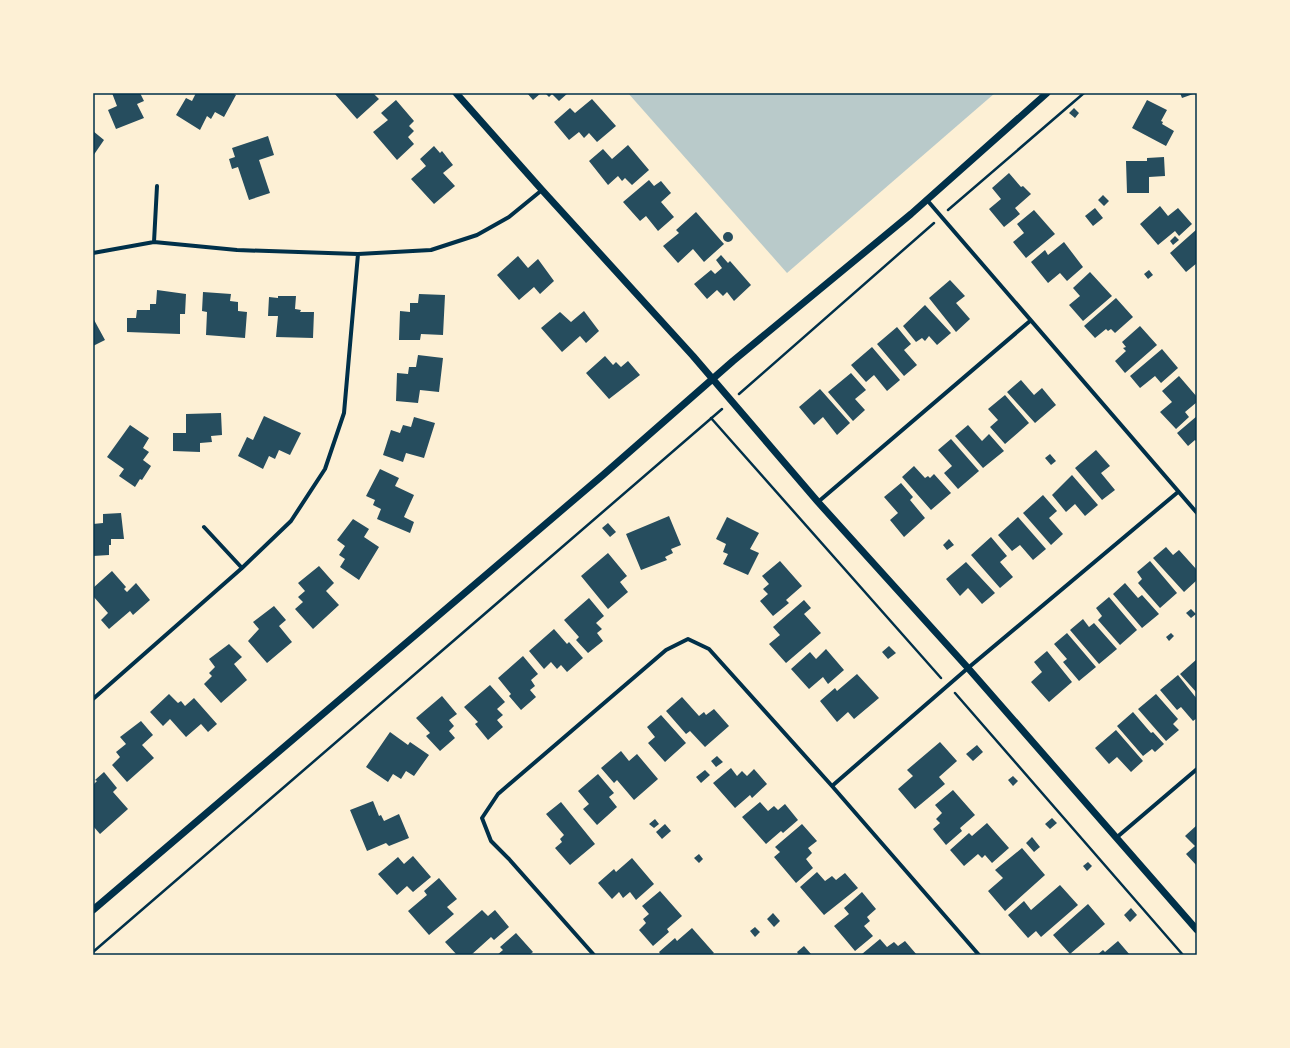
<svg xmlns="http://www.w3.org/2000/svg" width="1290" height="1048" font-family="'Space Grotesk',sans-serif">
  <rect width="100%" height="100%" fill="#fdf0d5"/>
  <!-- green -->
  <path fill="#b9caca" d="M628 93H995L787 273Z"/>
  <!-- building -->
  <path fill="#264d5e" d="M112 93H140L144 101 137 104 144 118 116 129 108 110 117 106Z
    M196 93H232L236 95 224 117 215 112 211 119 207 116 200 130 176 115 186 98 192 101Z
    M334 93H373L379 99 357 119Z
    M527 93H541L533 100Z
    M545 93H568L559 101 552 94 549 97Z
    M1180 93H1196L1182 98Z
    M592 99 616 126 597 142 589 133 584 138 579 132 569 140 554 122 570 108 575 113Z
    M396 100 414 121 409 126 414 131 408 137 414 144 397 160 373 132 388 120 381 113Z
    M1147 100 1167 110 1161 121 1163 122 1162 124 1174 131 1166 146 1132 128Z
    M1074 108 1079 113 1075 118 1069 113Z
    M93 131 104 140 93 156Z
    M268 136 274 155 259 160 270 193 249 200 238 167 232 169 229 159 235 157 232 148Z
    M628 145 649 170 632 185 625 178 622 181 618 176 608 185 589 161 603 149 612 159Z
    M434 146 440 153 442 151 453 165 443 173 455 186 434 204 411 179 426 166 420 159Z
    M1164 157 1165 176 1149 177V193H1127L1126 161H1147V158Z
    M1009 173 1021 187 1023 186 1031 194 1015 208 1020 214 1004 227 989 209 1001 199 992 188Z
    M649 180 654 186 661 181 671 193 661 202 674 217 658 231 646 216 640 221 623 202Z
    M1103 195 1109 201 1104 206 1098 200Z
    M1160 206 1168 216 1178 208 1192 224 1179 236 1175 231 1158 245 1140 224Z
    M1095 208 1103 218 1093 226 1085 216Z
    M1034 210 1055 234 1026 258 1013 242 1024 233 1017 224Z
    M696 212 724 244 704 262 693 249 678 263 663 246 679 233 676 230Z
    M1197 229V263L1186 272 1170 253Z
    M723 237a5 5 0 1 1 10 0a5 5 0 1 1-10 0Z
    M1175 236 1179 240 1173 245 1170 241Z
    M1064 242 1083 267 1067 281 1060 273 1048 283 1031 262 1045 250 1048 255Z
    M721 255 728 263 730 261 751 285 734 301 727 292 723 296 717 290 707 299 694 284 711 270 715 274 722 268 716 260Z
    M518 256 528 268 538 259 554 281 540 294 534 287 519 300 497 275Z
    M1149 270 1153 275 1148 279 1144 274Z
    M1090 272 1112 296 1083 321 1069 305 1080 296 1073 288Z
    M950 280 965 296 956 303 970 319 956 332 929 298Z
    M157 290 186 294 185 314H180V334L127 332V318H136L137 310H150V304H156Z
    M203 292 231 294 230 301 238 302V311L247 312 245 338 206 335 207 312 202 311Z
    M419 294 445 295 443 335 421 334 420 340H399L400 311 410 312V303H418Z
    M278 296H296L295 309 301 310 300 312H314L313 338 276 337 278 316H268L269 297 278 298Z
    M1116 298 1133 317 1115 333 1111 329 1108 331 1106 329 1095 338 1084 326Z
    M925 305 951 333 937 345 929 336 925 341 922 338 916 342 903 326Z
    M584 311 599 331 586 343 580 336 562 352 541 328 560 312 571 322Z
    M93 318 105 340 93 346Z
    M1140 326 1157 345 1125 373 1115 361 1126 351 1123 348 1126 347 1122 342Z
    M897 327 911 344 904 350 917 365 904 376 877 344Z
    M872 347 900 380 887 391 874 375 866 382 851 365Z
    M1162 349 1178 368 1161 383 1155 376 1140 388 1130 376Z
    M418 355 443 358 439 392 420 390 418 403 396 401 397 373 408 374 409 367H416Z
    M605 356 613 365 616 362 621 367 628 361 640 375 609 399 586 373Z
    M851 373 866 390 855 399 865 410 853 421 828 392Z
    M1179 376 1197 397V402L1185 412 1189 417 1176 429 1160 412 1172 402 1162 391Z
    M1021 380 1034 395 1042 388 1056 405 1035 423 1007 392Z
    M820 389 850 423 837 435 823 417 814 425 799 407Z
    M1005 395 1029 423 1005 444 990 427 998 420 988 409Z
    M221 413 222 435 211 436 212 442 200 443V452L173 451V433H186V414Z
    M264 416 301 433 290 455 279 450 275 459 269 456 263 469 238 456 247 437 253 440Z
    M1197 416V442L1195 440 1188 446 1177 433Z
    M414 417 435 423 424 458 406 453 403 462 383 455 391 430 400 433 403 425 411 427Z
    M130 425 149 438 143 448 149 452 143 460 151 466 142 480 140 479 135 487 119 476 124 469 107 457Z
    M968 425 982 441 989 434 1004 451 983 468 955 436Z
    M951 439 979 471 958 489 944 473 952 466 938 450Z
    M1096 450 1110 466 1101 473 1115 490 1102 500 1075 468Z
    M1050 454 1056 461 1051 465 1045 458Z
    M914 466 925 478 928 476 930 478 934 474 951 493 931 510 902 477Z
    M380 469 399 478 395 486 414 495 404 517 414 522 410 533 377 519 381 509 373 505 375 500 366 496Z
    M1072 475 1098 505 1085 516 1075 504 1066 512 1052 495Z
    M901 483 913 497 910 500 925 518 904 537 890 520 898 513 884 497Z
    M1043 495 1057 511 1049 518 1063 534 1051 545 1023 513Z
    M121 513 124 539H111V545H109V555L93 556V524L103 523V514Z
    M669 516 681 545 671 549 673 553 665 557 667 560 641 570 626 534Z
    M727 517 759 533 750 549 759 553 748 575 723 564 728 554 723 552 726 544 716 539Z
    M1018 517 1046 549 1033 560 1020 545 1012 551 998 535Z
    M353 519 369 529 364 537 379 547 359 580 340 567 345 559 339 555 345 546 337 540Z
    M608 523 616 532 610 537 602 528Z
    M991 537 1007 556 1000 562 1013 577 1000 588 971 555Z
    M949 539 954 545 947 550 943 545Z
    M1166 547 1173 555 1179 550 1197 570V580L1184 592 1153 558Z
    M608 553 627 576 620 582 628 592 608 609 581 576Z
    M780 561 802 586 786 600 789 603 773 616 760 601 768 594 763 589 769 584 762 576Z
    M1150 561 1177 593 1160 608 1138 583 1142 579 1137 572Z
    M966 562 995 593 982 604 968 588 960 596 946 579Z
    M319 566 334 583 326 591 339 605 313 629 295 609 303 602 298 597 305 591 298 583Z
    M112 571 126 587 124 589 127 592 136 583 150 600 133 615 130 611 109 629 101 620 108 613 93 596V588Z
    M1125 583 1138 598 1142 595 1159 614 1142 628 1113 594Z
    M1109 597 1137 630 1120 645 1098 620 1102 616 1096 608Z
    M589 598 604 616 596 623 602 629 597 633 603 641 588 653 576 640 579 637 564 620Z
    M804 600 811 608 804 614 821 633 786 663 769 644 780 635 773 627Z
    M274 606 286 620 279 626 292 642 267 663 248 641 259 629 253 622Z
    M1191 609 1196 614 1191 618 1186 613Z
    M1083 619 1089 627 1094 623 1117 649 1099 664 1070 630Z
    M554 629 567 644 569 642 583 658 567 672 561 665 557 669 551 662 544 669 529 651Z
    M1067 633 1096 667 1079 681 1063 662 1067 659 1054 644Z
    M1171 633 1174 636 1169 641 1166 637Z
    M229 644 242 657 234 664 247 680 221 703 204 684 212 676 209 673 215 667 209 659Z
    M889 646 896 653 888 659 882 652Z
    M826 649 844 670 828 684 823 677 809 689 791 669 810 652 816 659Z
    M1047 651 1072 682 1049 702 1031 682 1042 672 1034 662Z
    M523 656 538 674 531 680 535 686 530 690 536 697 521 710 509 696 511 694 498 678Z
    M1197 659V693L1180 674Z
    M857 674 879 698 854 719 848 712 837 722 820 701 835 688 837 691Z
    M1178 675 1197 699V718L1193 721 1181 707 1177 710 1160 690Z
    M490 685 505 702 497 709 503 715 497 720 503 727 488 740 475 724 478 722 464 707Z
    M169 694 178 703 181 701 185 706 194 698 217 724 208 732 201 724 186 737 170 719 163 726 150 712Z
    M1156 694 1178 719 1173 724 1179 730 1166 741 1138 709Z
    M442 696 457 714 449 720 454 726 449 731 455 738 440 751 426 736 430 733 416 718Z
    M682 697 699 716 704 712 706 715 714 709 729 726 705 747 690 731 686 734 666 711Z
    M1133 712 1151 733 1153 732 1164 744 1155 752 1152 749 1143 756 1117 726Z
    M661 715 686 743 665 762 648 743 655 737 647 727Z
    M141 721 153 735 142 745 154 758 127 782 112 765 120 757 116 752 126 744 120 737Z
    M1116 730 1143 761 1131 772 1117 757 1109 764 1095 748Z
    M390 732 408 745 410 742 429 755 414 776 406 771 401 779 393 774 388 782 366 767Z
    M940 742 957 761 939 777 945 784 915 809 898 789 913 776 907 770Z
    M977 745 983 752 973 761 966 754Z
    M621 751 629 761 637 754 658 779 634 800 617 780 614 783 601 768Z
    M717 756 723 762 716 767 711 761Z
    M731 768 737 776 742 771 747 776 754 769 767 784 752 798 750 795 735 808 713 783Z
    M705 770 710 775 701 783 696 777Z
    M104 772 117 788 113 792 128 809 100 834 93 826V804L94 803 93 785 97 781 95 780Z
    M598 774 614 793 609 797 617 807 597 825 583 809 589 804 578 791Z
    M1013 776 1018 781 1013 786 1008 780Z
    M953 790 975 815 960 828 962 831 946 845 933 829 940 823 936 819 942 813 935 805Z
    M373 801 379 816 381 815 384 821 399 814 409 838 389 846 386 843 367 851 350 810Z
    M561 802 595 844 570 865 555 848 562 842 560 839 564 835 546 814Z
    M760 802 768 811 774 806 778 810 785 804 798 820 783 833 781 831 766 844 742 817Z
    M1052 818 1057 823 1050 829 1045 824Z
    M655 819 659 824 654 828 649 824Z
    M987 823 1009 848 992 863 985 855 982 858 978 854 964 866 950 850 969 833 972 836Z
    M665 824 671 831 662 839 656 832Z
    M802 824 817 841 808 848 812 853 806 859 813 868 796 883 774 857 780 852 775 847Z
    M1197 825V866L1186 854 1195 846 1185 836Z
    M1032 837 1040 847 1034 852 1026 843Z
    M1022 848 1045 875 1005 911 988 891 1003 878 995 870Z
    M699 854 703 859 699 863 694 858Z
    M413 856 431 877 413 892 407 886 397 895 378 874 398 857 404 864Z
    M632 858 654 884 636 900 630 892 623 898 619 892 612 899 598 883 614 869 616 872Z
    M1088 862 1092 866 1087 871 1083 866Z
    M817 872 825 881 832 876 836 880 845 873 858 888 824 915 800 887Z
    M439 878 457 899 447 907 454 914 429 935 408 911 427 895 424 891Z
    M1060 885 1078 905 1041 937 1036 931 1028 938 1008 915 1024 901 1031 910Z
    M660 891 682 916 667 929 669 932 653 946 639 930 646 923 643 919 649 914 642 906Z
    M862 892 876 909 867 917 870 921 864 926 873 936 855 951 834 926 849 914 844 908Z
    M1088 904 1105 924 1070 954 1053 935Z
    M1131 908 1137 915 1130 922 1124 915Z
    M482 910 488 916 495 910 509 927 494 940 491 937 471 955H457L445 942Z
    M773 913 780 921 774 927 767 919Z
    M755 927 760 932 755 937 750 931Z
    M692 928 714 953 711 955H661L659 952 675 938 677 941Z
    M516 933 533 952 529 955H497L503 950 500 947Z
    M880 939 887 947 894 942 898 946 905 941 917 955H863L862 954Z
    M1118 941 1130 955H1097L1103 950 1105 952Z
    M804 946 811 954 810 955H799L797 952Z"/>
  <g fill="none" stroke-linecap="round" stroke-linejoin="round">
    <!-- path -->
    <path stroke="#003049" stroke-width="2.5" d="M948 210 1084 93
      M739 394 934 223
      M711 418 941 678
      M955 693 1183 955
      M93 952 722 409"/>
    <!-- minor -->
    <path stroke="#003049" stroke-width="4" d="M927 200 1197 513
      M154 242 157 186
      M93 253 154 242 237 250 358 254 431 250 477 235 509 217 542 190
      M818 502 1030 321
      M204 527 242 568
      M93 699 242 568 291 521 325 469 344 413 358 254
      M832 786 968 668 1178 492
      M1116 838 1197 769
      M594 955 509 859 491 841 482 818 498 794 666 650 688 639 709 649 832 786 979 955"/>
    <!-- tertiary -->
    <path stroke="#003049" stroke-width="7" d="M456 93 542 190 693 356 818 502 968 668 1197 930
      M93 910 603 475 733 361 911 214 1047 93"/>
  </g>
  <!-- border -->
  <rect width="1290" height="1048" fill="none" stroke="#fdf0d5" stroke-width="188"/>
  <rect x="94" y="94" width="1102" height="860" fill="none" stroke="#003049" stroke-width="1.5"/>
</svg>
